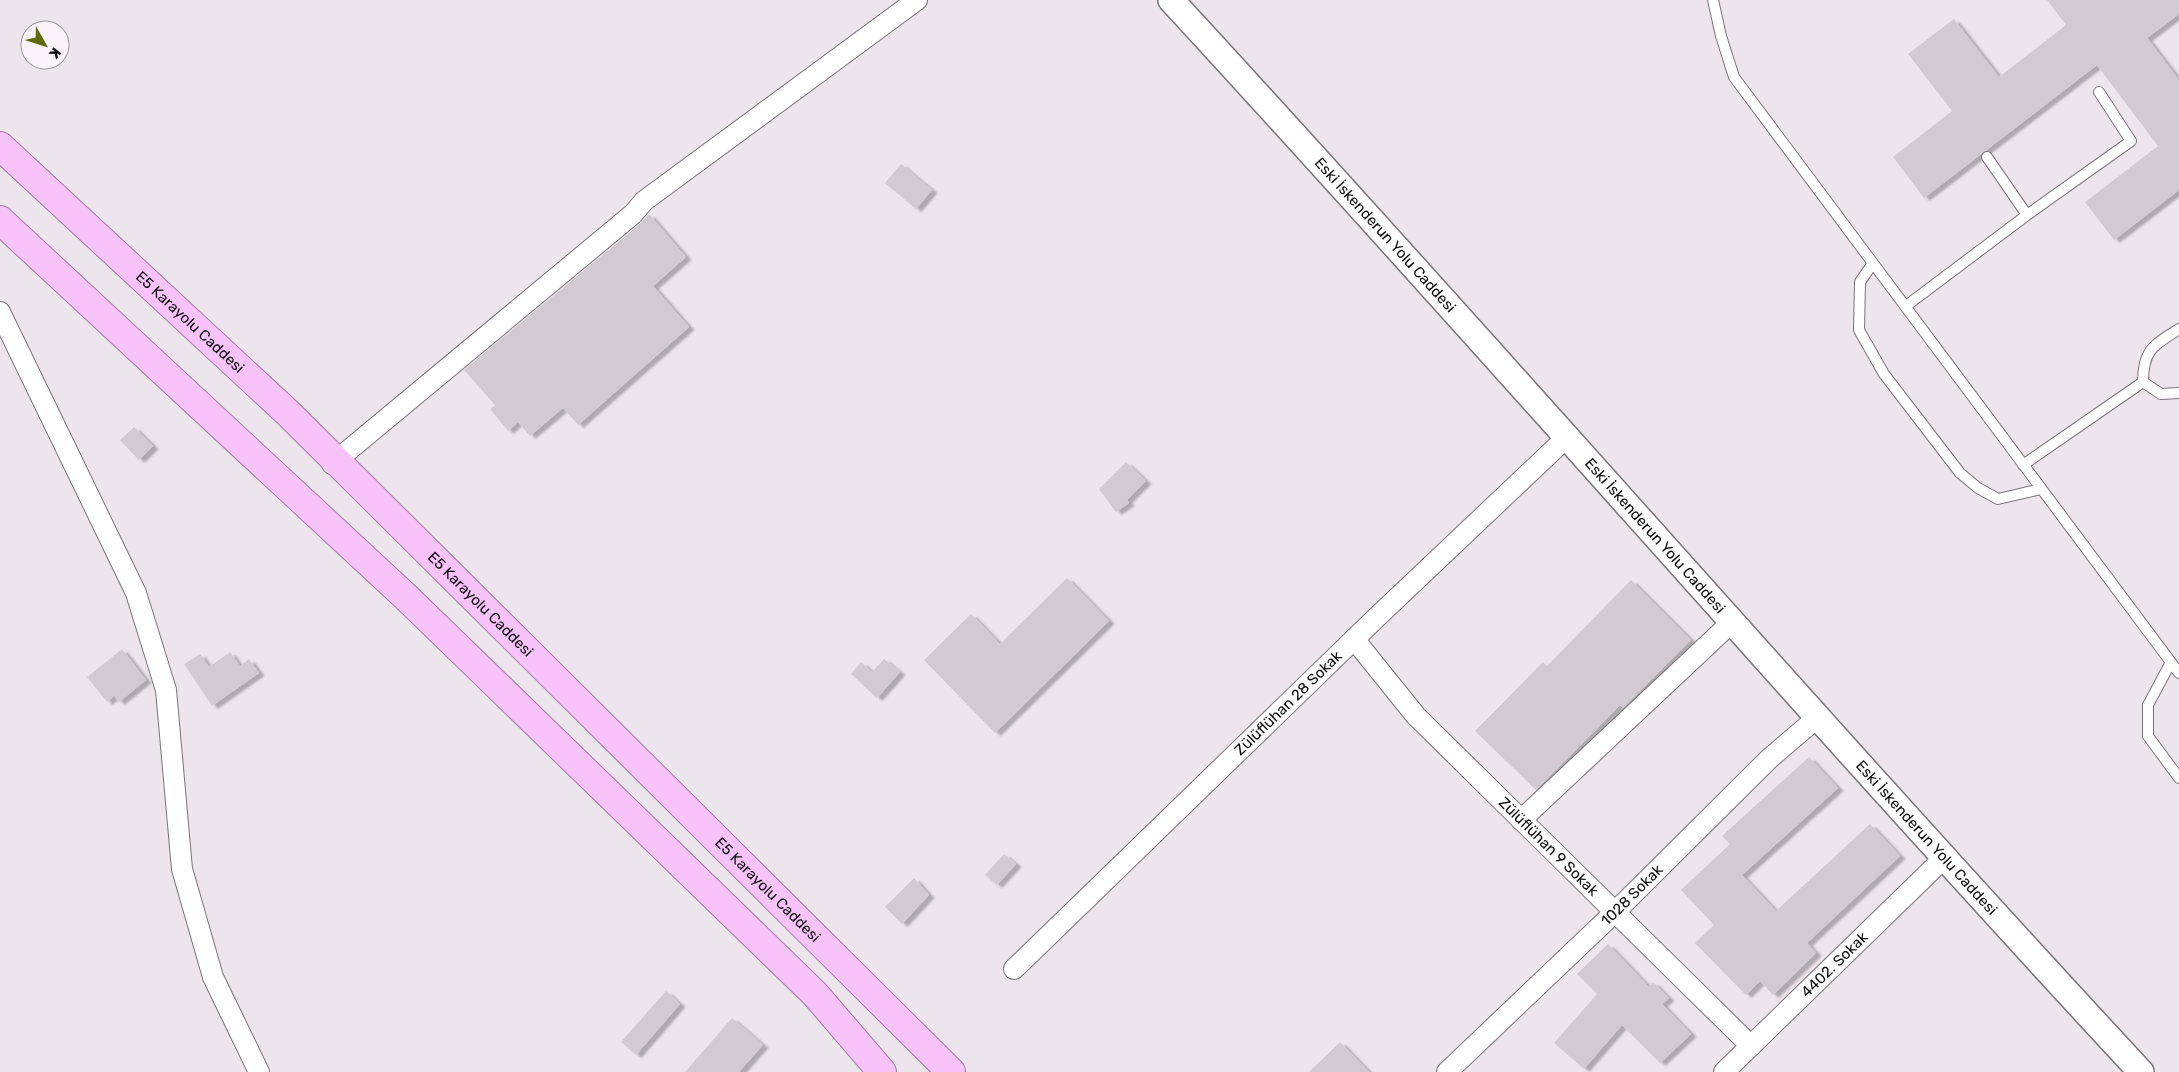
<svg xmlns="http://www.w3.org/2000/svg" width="2179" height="1072" font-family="Rubik,sans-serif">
  <defs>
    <filter id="shadow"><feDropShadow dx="5.5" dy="3" stdDeviation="1" flood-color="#0004"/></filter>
  </defs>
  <rect width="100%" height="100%" fill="#ece6ec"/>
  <!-- building -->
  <path fill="#d1cbd1" filter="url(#shadow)" d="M2047 0H2179V14L2147 38 2179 80V190L2114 240 2085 202 2158 146 2097 65 1924 198 1893 157 1952 111 1908 54 1954 19 1999 77 2066 25Z
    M901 164 932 190 916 209 885 183Z
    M649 214 686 257 653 286 689 327 578 425 563 408 530 436 518 422 508 431 490 409 495 405 464 370 641 223Z
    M134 427 153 446 139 460 120 440Z
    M1126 462 1146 481 1127 500 1129 503 1116 512 1099 489Z
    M1067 578 1109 621 995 733 924 660 971 614 1000 644Z
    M1631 580 1691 640 1623 708 1620 705 1536 790 1475 731 1543 662 1547 666Z
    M122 649 146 680 119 702 114 696 107 702 87 677Z
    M230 652 240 666 249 659 259 673 212 706 184 664 200 654 209 667Z
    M884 659 900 672 877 698 851 674 861 662 872 672Z
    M1809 757 1838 788 1742 875 1776 911 1870 824 1900 856 1807 943 1816 953 1773 995 1760 981 1746 995 1695 943 1714 925 1681 890 1730 844 1722 836Z
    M1004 854 1016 864 997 885 985 875Z
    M914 878 929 895 902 924 885 907Z
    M1608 944 1649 987 1653 982 1669 998 1662 1004 1691 1034 1660 1063 1622 1025 1584 1069 1554 1043 1597 994 1577 974Z
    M666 991 680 1004 636 1055 621 1042Z
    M732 1018 763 1045 739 1072H685Z
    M1340 1042 1369 1072H1309Z"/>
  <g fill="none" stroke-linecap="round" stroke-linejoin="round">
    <!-- service casing -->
    <g stroke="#797479" stroke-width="12">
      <path id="service" d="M1713 0 1721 36 1734 77 2179 673
        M1987 157 2027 215
        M1873 263 1860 282 1859 330 1884 374 1960 473 1978 488 1998 499 2041 489
        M1906 306 2027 215 2131 141 2099 92
        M2179 329C2154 345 2143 349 2143 382L2161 394 2179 393
        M2023 465 2143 382
        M2171 662 2148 705V736L2179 778"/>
    </g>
    <!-- minor casing -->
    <g stroke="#797479" stroke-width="22">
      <g id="minor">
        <path d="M0 312 136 593 166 690 182 869 213 977 259 1072"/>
        <path d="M332 464 633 214 644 201 917 0"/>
        <path id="s1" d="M1354 639 1416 716 1751 1046"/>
        <path d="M1521 820 1732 622"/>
        <path id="s2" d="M1014 969 1377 617 1566 438"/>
        <path id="s3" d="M1447 1072 1615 912 1770 758 1818 717"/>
        <path id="s4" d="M1724 1072 1945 857"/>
      </g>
    </g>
    <!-- tertiary casing -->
    <g stroke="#797479" stroke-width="28">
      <g id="tertiary">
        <path id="s5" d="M1171 0C1498 354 1813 719 2141 1072"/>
      </g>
    </g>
    <!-- trunk casing -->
    <g stroke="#a579a7" stroke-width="30">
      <g id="trunk">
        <path id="s6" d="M0 146 288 413 951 1072"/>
        <path d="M0 220 406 597 815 994 882 1072"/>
      </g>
    </g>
    <!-- service -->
    <use href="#service" stroke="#fff" stroke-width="10"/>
    <!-- minor -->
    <use href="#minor" stroke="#fff" stroke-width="20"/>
    <!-- tertiary -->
    <use href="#tertiary" stroke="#fff" stroke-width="25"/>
    <!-- trunk -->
    <use href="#trunk" stroke="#f8c3fb" stroke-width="28"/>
  </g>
  <g text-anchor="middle" stroke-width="4" stroke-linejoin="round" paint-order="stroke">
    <!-- street labels -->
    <g font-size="15" fill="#0d0b0d" stroke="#f9f3f9">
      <text dy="5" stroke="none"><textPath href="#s5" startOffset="318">Eski İskenderun Yolu Caddesi</textPath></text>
      <text dy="5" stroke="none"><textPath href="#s6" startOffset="259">E5 Karayolu Caddesi</textPath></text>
      <text dy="5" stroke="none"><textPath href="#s5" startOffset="722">Eski İskenderun Yolu Caddesi</textPath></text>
      <text dy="5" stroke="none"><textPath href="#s6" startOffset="664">E5 Karayolu Caddesi</textPath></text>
      <text dy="5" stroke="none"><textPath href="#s2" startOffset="382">Zülüflühan 28 Sokak</textPath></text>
      <text dy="5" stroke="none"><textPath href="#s5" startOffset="1128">Eski İskenderun Yolu Caddesi</textPath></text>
      <text dy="5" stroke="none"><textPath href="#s1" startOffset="285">Zülüflühan 9 Sokak</textPath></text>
      <text dy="5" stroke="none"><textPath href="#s6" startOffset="1069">E5 Karayolu Caddesi</textPath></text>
      <text dy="5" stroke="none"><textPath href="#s3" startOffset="256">1028 Sokak</textPath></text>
      <text dy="5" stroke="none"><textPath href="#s4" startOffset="154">4402. Sokak</textPath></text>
    </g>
  </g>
  <!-- north arrow -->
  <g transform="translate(45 45) rotate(129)"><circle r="24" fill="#f9f3f9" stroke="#9b969b"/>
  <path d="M0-4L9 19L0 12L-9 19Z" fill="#60690b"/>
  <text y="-8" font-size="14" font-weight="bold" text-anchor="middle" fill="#0d0b0d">K</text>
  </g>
</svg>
